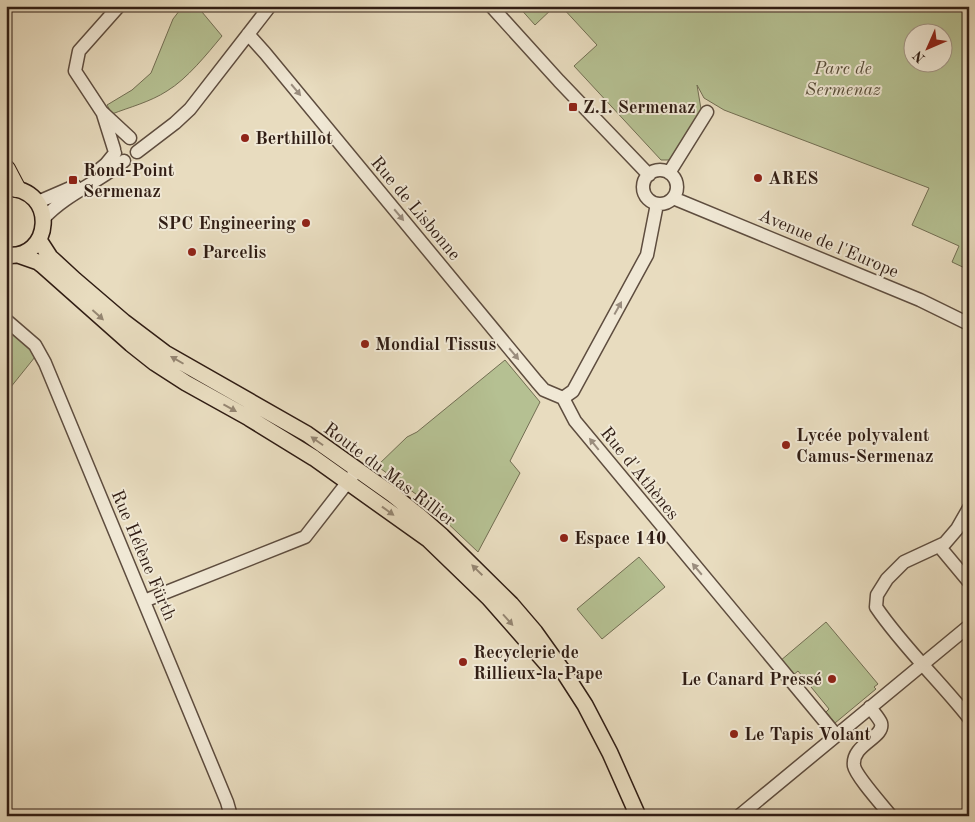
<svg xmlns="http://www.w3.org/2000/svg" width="975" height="822" font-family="'Old Standard TT',serif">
  <rect width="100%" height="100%" fill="#e8dcbf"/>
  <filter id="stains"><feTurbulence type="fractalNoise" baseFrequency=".004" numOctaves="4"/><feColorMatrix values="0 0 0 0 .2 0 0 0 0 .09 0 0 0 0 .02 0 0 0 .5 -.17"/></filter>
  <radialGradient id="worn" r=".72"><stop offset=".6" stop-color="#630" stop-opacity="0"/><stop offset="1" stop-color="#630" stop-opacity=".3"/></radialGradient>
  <!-- green -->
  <path fill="#b5c092" stroke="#726e53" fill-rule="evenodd" d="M183 6H197L222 36C207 54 187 79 167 91 150 102 130 107 112 114L107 105 132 90 151 73 173 19Z
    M518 6H555L535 25Z
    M561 6H969V270L952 262 959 246 912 225 929 188 724 110 704 98 697 85 701 109 671 160H661L574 66 597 45ZM912 32H942V62H912Z
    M6 324 39 352 6 393Z
    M505 360 540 402 510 461 520 473 478 552 420 497 377 466 407 437 417 432Z
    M639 557 665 587 602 639 577 609Z
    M826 622 878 684 874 687 876 689 835 723 826 712 829 709 798 671 792 676 780 661Z"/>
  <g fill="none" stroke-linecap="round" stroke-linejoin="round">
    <!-- minor casing -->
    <g stroke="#5e4d3f" stroke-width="15">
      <path id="minor" d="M119 6 79 51 75 71 102 112 130 138
        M491 6 559 81 649 175
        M248 34 265 53 537 382 544 390 563 398
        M103 114 114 149
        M137 152 175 123 190 109 270 6
        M643 187a17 17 0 1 1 34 0a17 17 0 1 1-34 0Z
        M669 173 707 112
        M94 174 106 164 115 153
        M673 198 920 300 969 324
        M38 202 75 186
        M657 204 647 255 573 391 563 398 575 421 836 735
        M44 218C66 194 99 182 124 161
        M6 320 35 345 45 363 227 802 231 816
        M969 508 957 529 945 543 904 562 887 579 877 595 876 607C903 647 939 680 969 718
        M939 546 969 582
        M144 601 305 537 354 474
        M870 707C873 712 879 718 881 723 885 738 851 744 854 766 856 776 883 806 891 816
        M739 816 969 626"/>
    </g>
    <!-- major casing -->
    <g stroke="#301d14" stroke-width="18">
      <path id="major" d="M6 188C59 188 52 261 6 255
        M39 240 50 257 75 280 124 322 165 353 307 434 393 495 418 515 442 536 511 604 535 632 565 674 585 705 610 753 638 816
        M18 255 38 262 42 265 131 344 155 363 186 383 249 418 314 458 429 540 489 598 547 664"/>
    </g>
    <!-- highway casing -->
    <g stroke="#301d14" stroke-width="20">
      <path id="highway" d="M6 169 16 188"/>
    </g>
    <!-- minor -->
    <use href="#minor" stroke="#f0e8d5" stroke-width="12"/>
    <!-- major -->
    <use href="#major" stroke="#e8dcbf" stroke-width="15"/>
    <!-- highway -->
    <use href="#highway" stroke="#e8dcbf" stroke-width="18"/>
  </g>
  <!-- one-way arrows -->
  <defs><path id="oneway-solid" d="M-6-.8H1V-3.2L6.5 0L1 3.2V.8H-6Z" transform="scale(1.25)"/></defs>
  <g fill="#9a8d7e">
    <use href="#oneway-solid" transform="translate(296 90) rotate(50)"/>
    <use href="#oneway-solid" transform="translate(399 215) rotate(50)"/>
    <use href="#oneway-solid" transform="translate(618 308) rotate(-61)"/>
    <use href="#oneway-solid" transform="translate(514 354) rotate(50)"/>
    <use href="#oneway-solid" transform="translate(594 444) rotate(-129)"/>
    <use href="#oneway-solid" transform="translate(697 569) rotate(-130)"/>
  </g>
  <g fill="#958672">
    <use href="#oneway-solid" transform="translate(98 315) rotate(42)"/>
    <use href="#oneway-solid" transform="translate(177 360) rotate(-150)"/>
    <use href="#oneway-solid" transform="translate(230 408) rotate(29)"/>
    <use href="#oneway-solid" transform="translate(317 441) rotate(-145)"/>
    <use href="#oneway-solid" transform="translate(388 511) rotate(36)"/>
    <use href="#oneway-solid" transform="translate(477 570) rotate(-136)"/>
    <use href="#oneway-solid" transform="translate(508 620) rotate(48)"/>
  </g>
  <!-- markers -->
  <g fill="#8f2418" stroke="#f0e8d5" stroke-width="2">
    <rect x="568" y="102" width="10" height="10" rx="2.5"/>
    <circle cx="245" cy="138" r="5"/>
    <circle cx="758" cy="178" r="5"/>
    <rect x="68" y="175" width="10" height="10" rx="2.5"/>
    <circle cx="306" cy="223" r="5"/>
    <circle cx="192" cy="252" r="5"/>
    <circle cx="365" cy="344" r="5"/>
    <circle cx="786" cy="445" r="5"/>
    <circle cx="564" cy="538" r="5"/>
    <circle cx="463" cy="662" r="5"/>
    <circle cx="832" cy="679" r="5"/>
    <circle cx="734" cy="734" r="5"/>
  </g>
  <g text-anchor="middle" stroke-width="4" stroke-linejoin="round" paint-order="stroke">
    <!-- park labels -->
    <g font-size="18" font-style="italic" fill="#584e3a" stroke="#f0e8d5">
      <text x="843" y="74">Parc de<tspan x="843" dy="21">Sermenaz</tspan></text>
    </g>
    <!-- poi labels -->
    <g font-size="18" font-weight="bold" fill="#301d14" stroke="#f0e8d5" text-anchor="start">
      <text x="583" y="113">Z.I. Sermenaz</text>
      <text x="255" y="144">Berthillot</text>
      <text x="83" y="176">Rond-Point<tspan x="83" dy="21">Sermenaz</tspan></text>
      <text x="768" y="184">ARES</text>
      <text x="296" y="229" text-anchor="end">SPC Engineering</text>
      <text x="202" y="258">Parcelis</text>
      <text x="375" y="350">Mondial Tissus</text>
      <text x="796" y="441">Lycée polyvalent<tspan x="796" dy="21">Camus-Sermenaz</tspan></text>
      <text x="574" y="544">Espace 140</text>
      <text x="473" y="658">Recyclerie de<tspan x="473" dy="21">Rillieux-la-Pape</tspan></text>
      <text x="822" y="685" text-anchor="end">Le Canard Pressé</text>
      <text x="744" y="740">Le Tapis Volant</text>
    </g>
    <!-- street labels -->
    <g font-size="18" fill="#301d14" stroke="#f0e8d5">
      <text transform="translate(416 208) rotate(50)" y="6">Rue de Lisbonne</text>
      <text transform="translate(829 243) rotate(23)" y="6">Avenue de l'Europe</text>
      <text transform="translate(640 473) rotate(51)" y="6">Rue d'Athènes</text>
      <text transform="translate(390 474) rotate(37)" y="6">Route du Mas Rillier</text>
      <text transform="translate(144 555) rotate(67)" y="6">Rue Hélène Fürth</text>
    </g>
  </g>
  <!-- margin -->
  <rect width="975" height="822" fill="none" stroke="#e8dcbf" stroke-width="25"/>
  <rect x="8" y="8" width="960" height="807" fill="none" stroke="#301d14" stroke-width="2.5"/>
  <rect x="12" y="12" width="950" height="797" fill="none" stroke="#301d14"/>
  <!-- north arrow -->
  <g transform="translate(928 48) rotate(225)"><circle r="24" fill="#f0e8d5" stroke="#a39788"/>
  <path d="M0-4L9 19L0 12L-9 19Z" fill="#8f2418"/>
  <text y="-8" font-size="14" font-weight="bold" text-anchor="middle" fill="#301d14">N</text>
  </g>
  <rect width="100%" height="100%" filter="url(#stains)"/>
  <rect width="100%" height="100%" fill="url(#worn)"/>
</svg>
